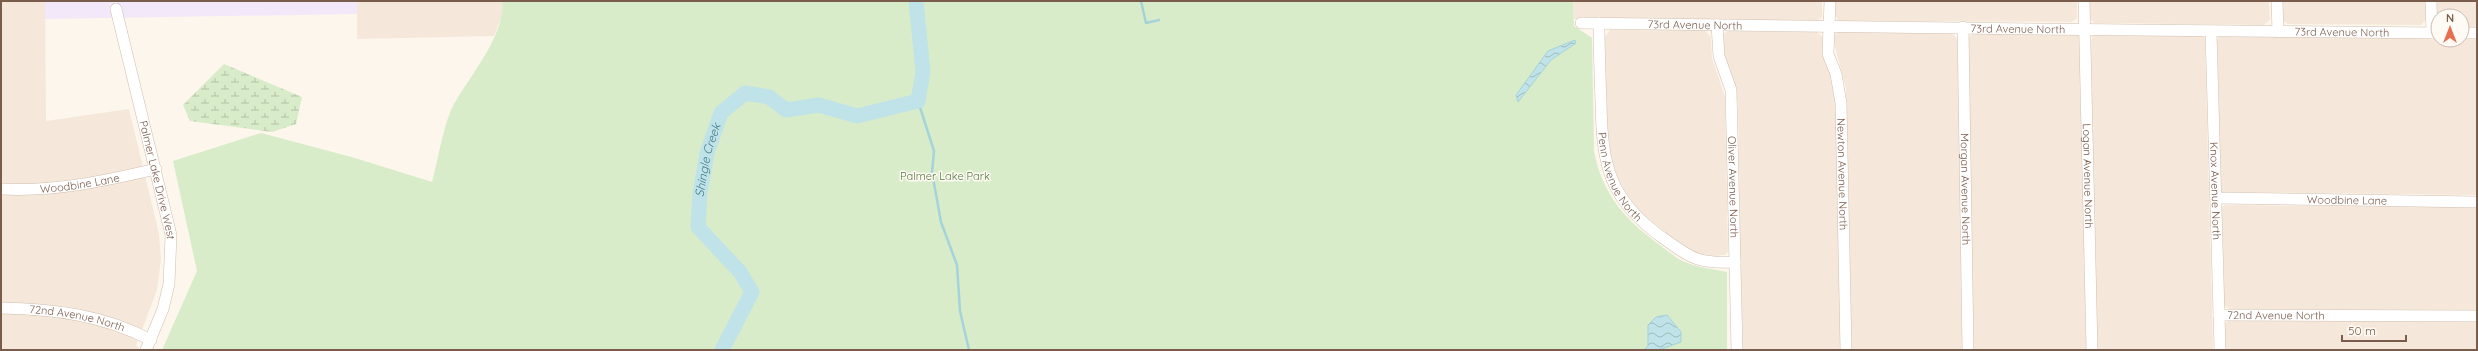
<svg xmlns="http://www.w3.org/2000/svg" width="2478" height="351" font-family="Quicksand,sans-serif">
  <defs>
    <pattern id="wetland-marsh" width="20" height="14" patternUnits="userSpaceOnUse"><rect width="20" height="14" fill="#d8ecc9"/><path d="M1 5h8M5 5V1M11 12h8M15 12V8" fill="none" stroke="#b4c2a5"/></pattern>
    <pattern id="water-waves" width="16" height="10" patternUnits="userSpaceOnUse"><rect width="16" height="10" fill="#bfe3e8"/><path d="M0 5q4-4 8 0t8 0" fill="none" stroke="#a0bbbe"/></pattern>
  </defs>
  <rect width="100%" height="100%" fill="#fdf6ec"/>
  <!-- residential -->
  <path fill="#f5e8da" d="M1 1H45L46 121 129 109 159 234 161 260 157 290 136 346 139 347 137 350H1Z
    M357 1H502L503 13 494 36 357 39Z
    M1573 1H1822V17L1817 21 1574 19Z
    M1834 1H2077V18L2072 22 1839 21 1834 14Z
    M2089 1H2269L2270 20 2263 25 2094 23 2090 18Z
    M2281 1H2427V18L2421 25 2288 24 2281 19Z
    M2436 1H2477V28H2462V16H2438V27Z
    M1610 30H1705L1711 37 1712 58 1725 97 1728 252 1725 255 1703 257 1677 241 1634 208 1617 178 1607 150 1605 37Z
    M1727 31 1817 32 1823 37V51L1836 92 1841 350H1742L1738 103 1723 53V35Z
    M1841 31 1952 33 1958 40 1963 350H1851L1846 89 1833 39 1834 35Z
    M1974 33 2077 34 2080 37 2086 350H1973L1967 38Z
    M2099 33 2200 35 2205 38 2213 350H2096L2091 41 2093 35Z
    M2220 35 2438 38V40L2477 38V195L2221 192 2217 40Z
    M2224 205 2477 207V310L2231 309 2226 307 2224 304 2222 208Z
    M2229 320 2477 321V350H2225L2224 325Z"/>
  <!-- education -->
  <path fill="#f3e8fa" d="M45 1H357V14L45 19Z"/>
  <!-- wetland -->
  <path fill="url(#wetland-marsh)" d="M224 64 302 97 296 124 272 132 190 121 183 105Z"/>
  <!-- green -->
  <path fill="#d8ecc9" d="M502 1H1573L1574 26 1592 38 1594 151C1602 194 1626 221 1660 245 1668 251 1677 259 1685 262 1699 268 1713 269 1727 272V350H162L197 271 173 161 261 133 355 158 432 182C438 161 443 127 452 108 468 77 506 36 502 1Z"/>
  <!-- water -->
  <path fill="url(#water-waves)" stroke="#a5d3da" d="M1575 40 1576 43 1551 60 1518 102 1516 95 1548 51Z
    M1667 315 1681 332V342L1659 350H1644L1648 346V325L1656 317Z"/>
  <g fill="none" stroke-linecap="round" stroke-linejoin="round">
    <!-- stream -->
    <path stroke="#a5d3da" stroke-width="2.5" d="M1141 1 1146 23 1159 20
      M918 101 934 151 932 172 941 222 957 265 960 311 969 350"/>
    <!-- river -->
    <path stroke="#bfe3e8" stroke-width="15" id="s1" d="M722 350 752 292 740 272 698 227 700 193 707 153 721 113 745 93 769 97 786 110 819 105 857 116 918 101 923 72 916 1"/>
    <!-- minor casing -->
    <g stroke="#d1beb0" stroke-width="12">
      <g id="minor">
        <path id="s2" d="M1830 1 1828 54 1836 74 1841 103 1846 350"/>
        <path id="s3" d="M2084 1 2092 350"/>
        <path d="M2277 1 2278 32"/>
        <path d="M2431 1 2432 33"/>
        <path id="s4" d="M116 9 171 235 169 284 163 309 146 350"/>
        <path id="s5" d="M1581 23C1867 28 2152 30 2438 33"/>
        <path id="s6" d="M1599 23C1599 50 1600 76 1601 102 1602 165 1609 200 1663 238 1692 259 1699 264 1735 262"/>
        <path id="s7" d="M1717 25 1719 56 1731 90 1737 350"/>
        <path id="s8" d="M1963 27 1968 350"/>
        <path id="s9" d="M2211 32 2220 350"/>
        <path d="M2462 33H2477"/>
        <path id="s10" d="M1 189C55 192 104 181 156 169"/>
        <path id="s11" d="M2217 198 2477 202"/>
        <path id="s12" d="M1 308C54 309 103 315 151 340"/>
        <path id="s13" d="M2219 315 2477 316"/>
      </g>
    </g>
    <!-- minor -->
    <use href="#minor" stroke="#fff" stroke-width="11"/>
  </g>
  <g text-anchor="middle" stroke-width="3" stroke-linejoin="round" paint-order="stroke">
    <!-- street labels -->
    <g font-size="11" fill="#7a5c4d" stroke="#fffaf3">
      <text dy="4" stroke="none"><textPath href="#s5" startOffset="114">73rd Avenue North</textPath></text>
      <text dy="4" stroke="none"><textPath href="#s5" startOffset="437">73rd Avenue North</textPath></text>
      <text dy="4" stroke="none"><textPath href="#s5" startOffset="761">73rd Avenue North</textPath></text>
      <text dy="4" stroke="none"><textPath href="#s2" startOffset="175">Newton Avenue North</textPath></text>
      <text dy="4" stroke="none"><textPath href="#s6" startOffset="158">Penn Avenue North</textPath></text>
      <text dy="4" stroke="none"><textPath href="#s3" startOffset="175">Logan Avenue North</textPath></text>
      <text dy="4" stroke="none"><textPath href="#s4" startOffset="176">Palmer Lake Drive West</textPath></text>
      <text dy="4" stroke="none"><textPath href="#s10" startOffset="79">Woodbine Lane</textPath></text>
      <text dy="4" stroke="none"><textPath href="#s7" startOffset="164">Oliver Avenue North</textPath></text>
      <text dy="4" stroke="none"><textPath href="#s8" startOffset="162">Morgan Avenue North</textPath></text>
      <text dy="4" stroke="none"><textPath href="#s9" startOffset="159">Knox Avenue North</textPath></text>
      <text dy="4" stroke="none"><textPath href="#s11" startOffset="130">Woodbine Lane</textPath></text>
      <text dy="4" stroke="none"><textPath href="#s13" startOffset="57">72nd Avenue North</textPath></text>
      <text dy="4" stroke="none"><textPath href="#s12" startOffset="77">72nd Avenue North</textPath></text>
    </g>
    <!-- park labels -->
    <g font-size="11" fill="#537a41" stroke="#fffaf3">
      <text x="945" y="180">Palmer Lake Park</text>
    </g>
    <!-- water labels -->
    <g font-size="12" font-style="italic" fill="#437c86" stroke="#fffaf3">
      <text dy="4" stroke="none"><textPath href="#s1" startOffset="218">Shingle Creek</textPath></text>
    </g>
  </g>
  <!-- border -->
  <rect width="2478" height="351" fill="none" stroke="#7a5c4d" stroke-width="4"/>
  <!-- north arrow -->
  <g transform="translate(2450 28)"><circle r="19" fill="#fffaf3" stroke="#cabbb1"/>
  <path d="M0-3L7 15L0 10L-7 15Z" fill="#e76f51"/>
  <text y="-6" font-size="11" font-weight="bold" text-anchor="middle" fill="#7a5c4d">N</text>
  </g>
  <!-- scale -->
  <path d="M2342 335v6h64v-6" fill="none" stroke="#7a5c4d" stroke-width="2"/>
  <text x="2348" y="335" font-size="12" fill="#7a5c4d" stroke="#fffaf3" stroke-width="3" paint-order="stroke">50 m</text>
</svg>
